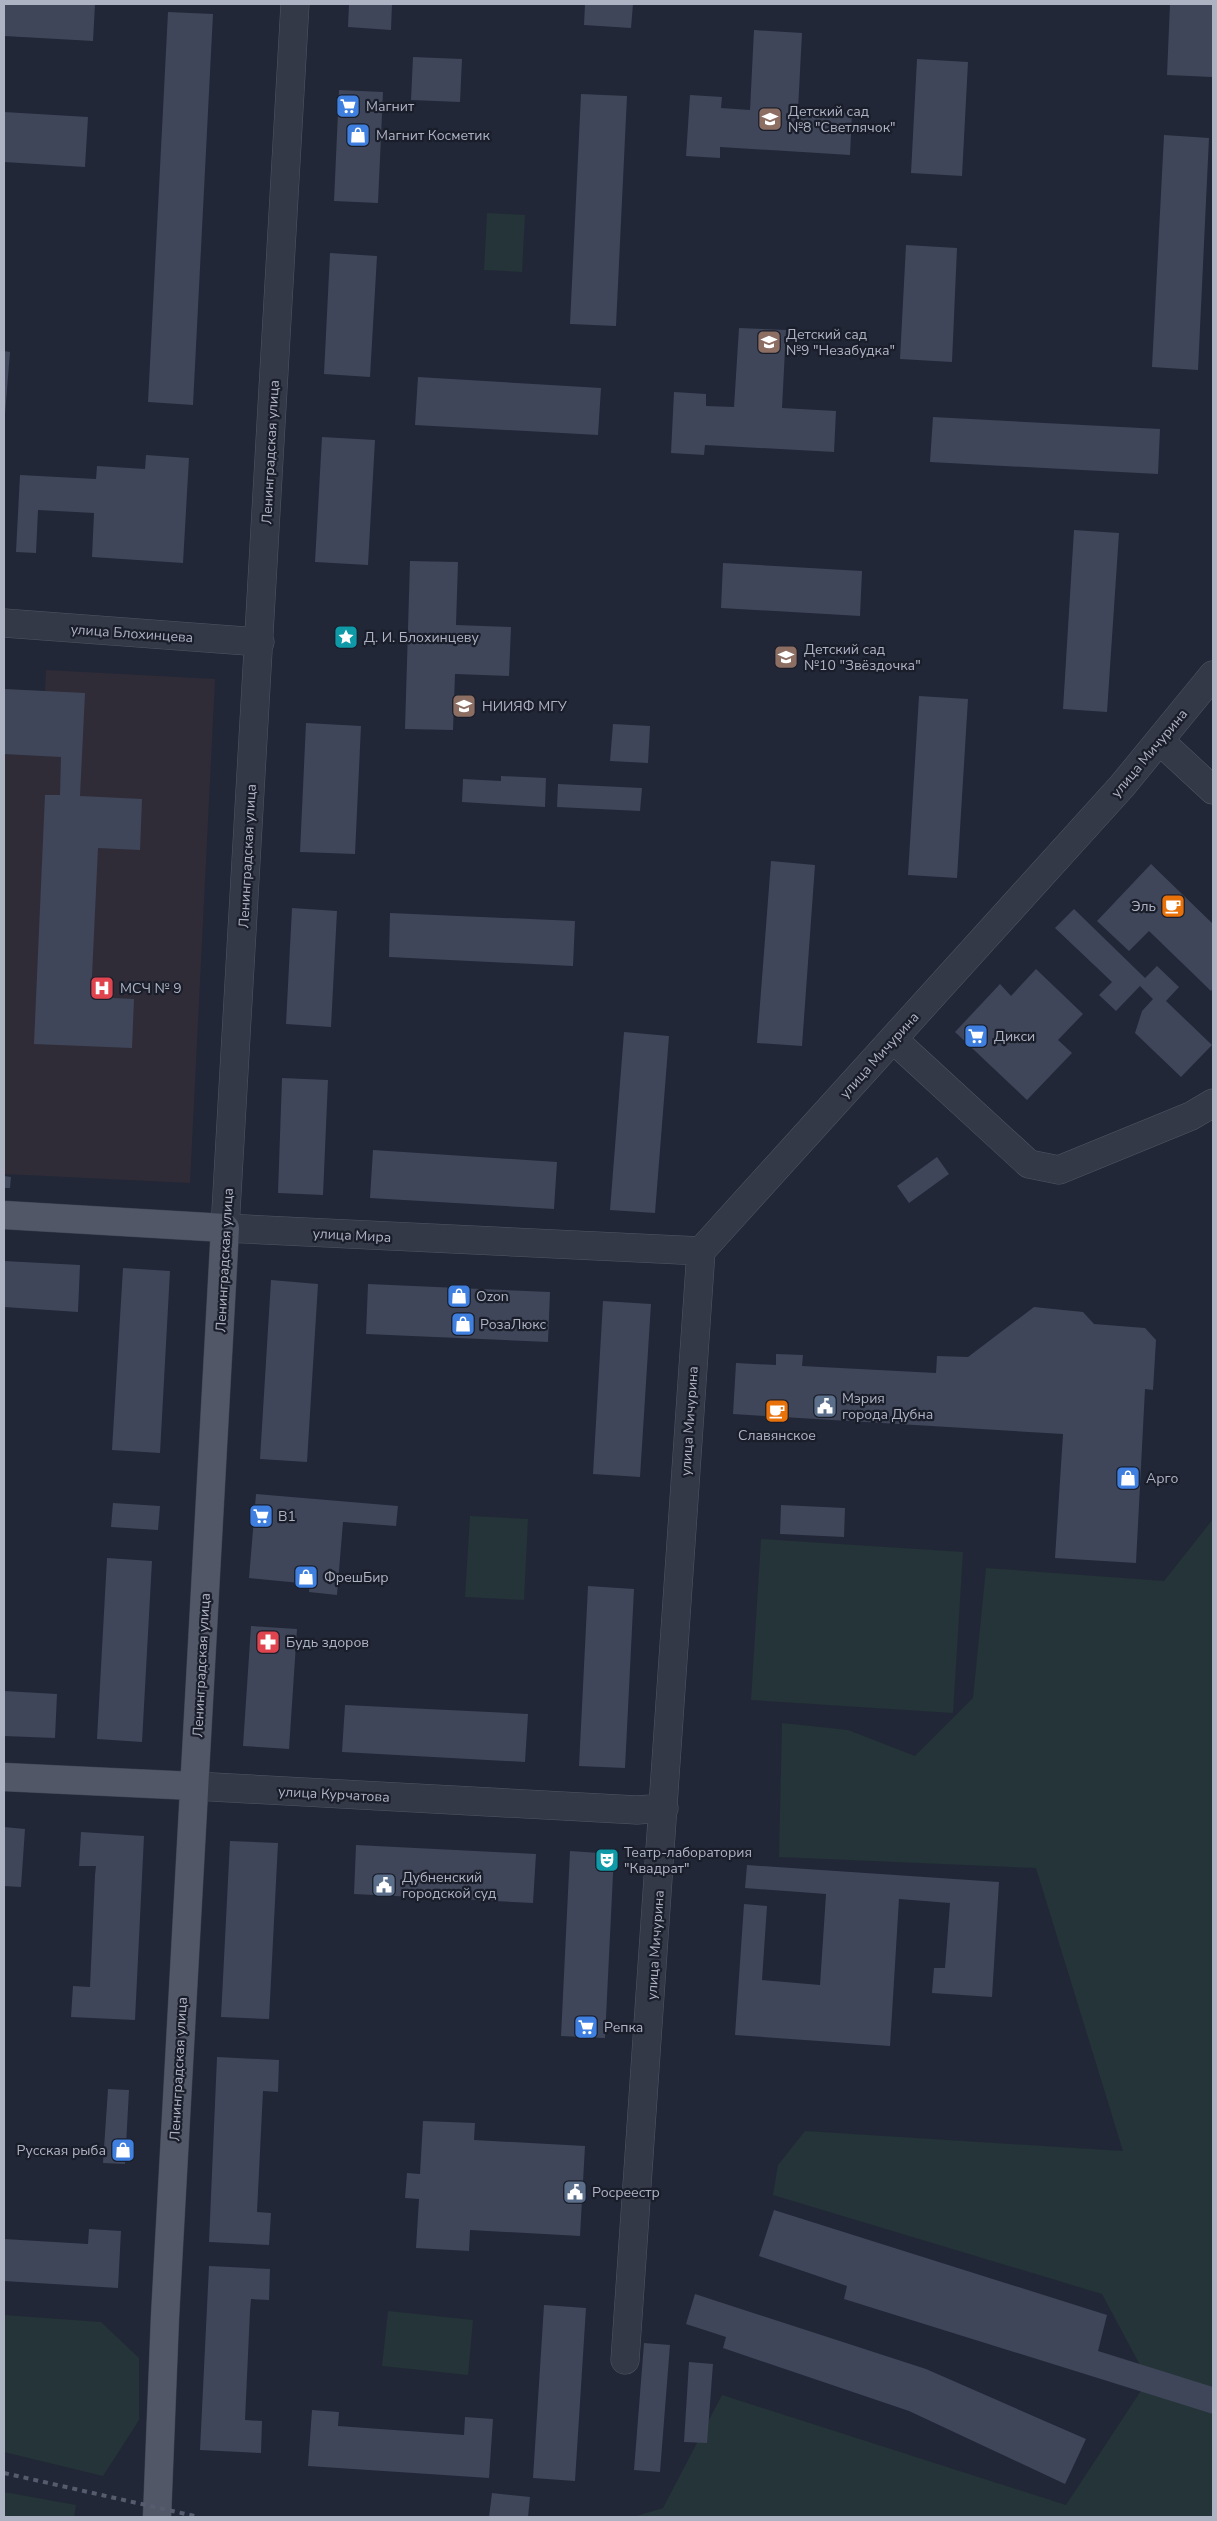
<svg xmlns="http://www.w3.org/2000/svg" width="1217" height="2521" font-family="'Nunito Sans',sans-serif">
  <rect width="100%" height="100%" fill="#212736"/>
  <!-- medical -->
  <path fill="#2f2c38" d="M46 670 215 679 190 1183 4 1174V689L45 691Z"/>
  <!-- green -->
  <path fill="#243438" d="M487 213 525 215 522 272 484 270Z
    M470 1516 528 1519 524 1600 465 1597Z
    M1213 1519V2517H633L663 2508 722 2395 1066 2505 1148 2380 1102 2294 773 2195 778 2165 805 2131 1123 2151 1036 1868 779 1857 782 1723 848 1730 915 1756 973 1698 986 1568 1164 1581Z
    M761 1539 963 1552 953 1713 751 1700Z
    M388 2311 473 2320 468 2375 382 2366Z
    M4 2315 101 2322 139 2358V2420L103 2476 4 2452Z
    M4 2492 76 2505 74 2517H4Z"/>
  <!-- building -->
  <path fill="#3f4659" d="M4 4H95L93 41 4 36Z
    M349 4H392L391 30 348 27Z
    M585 4H633L631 28 584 25Z
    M1170 4H1213L1212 77 1167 75Z
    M168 12 213 14 193 405 148 402Z
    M754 30 802 33 798 110 852 113 850 155 720 147V158L686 156 690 95 722 97 721 108 750 110Z
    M413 57 462 59 460 102 411 100Z
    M917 59 968 62 962 176 911 173Z
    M339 90 383 92 378 203 334 201Z
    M581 94 627 96 616 326 570 324Z
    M4 112 88 117 85 167 4 162Z
    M1164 135 1209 138 1198 370 1152 367Z
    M906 245 957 248 952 362 900 359Z
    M330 253 377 256 370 377 324 374Z
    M739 328 786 330 782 408 836 411 834 452 705 445 704 455 671 453 674 392 706 394V406L734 407Z
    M4 351 10 352 5 414H4Z
    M418 377 601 388 598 435 415 425Z
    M933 417 1160 429 1158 474 930 462Z
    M322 437 375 440 368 565 315 562Z
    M146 455 189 458 183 563 92 557 94 513 38 510 36 553 16 552 20 475 96 479 97 466 145 469Z
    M1074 530 1119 533 1107 712 1063 709Z
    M410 561 458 562 456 625 511 627 509 676 455 674 453 730 405 729Z
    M723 563 862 571 860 616 721 608Z
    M4 689 85 693 80 796 142 799 140 850 98 848 91 997 134 999 132 1048 34 1044 45 795H60L61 757 4 754Z
    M919 696 968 699 957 878 908 875Z
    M306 723 361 726 355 854 300 852Z
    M613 724 650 726 648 763 610 761Z
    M501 776 546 778 545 807 462 802 463 779 501 781Z
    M558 784 642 788 640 811 557 807Z
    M771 861 815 865 802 1046 757 1043Z
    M1151 864 1213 924V988L1211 991 1149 931 1129 951 1097 921Z
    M292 908 337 911 331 1027 286 1024Z
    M1074 909 1145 978 1157 966 1179 987 1166 1001 1212 1045 1181 1077 1135 1033 1142 1011 1153 999 1140 986 1116 1011 1099 995 1112 982 1055 928Z
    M390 913 575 921 573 966 389 957Z
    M1036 969 1083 1014 1058 1040 1072 1053 1027 1100 955 1032 1000 984 1011 996Z
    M624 1032 669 1036 655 1213 610 1210Z
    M282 1078 328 1080 323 1195 278 1193Z
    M373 1150 557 1162 554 1209 370 1198Z
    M937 1157 949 1174 909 1203 897 1186Z
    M4 1176 11 1177 10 1188H4Z
    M4 1261 80 1265 78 1312 4 1307Z
    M123 1268 170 1271 160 1453 112 1450Z
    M271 1280 318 1284 307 1462 260 1459Z
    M368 1284 550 1292 548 1342 366 1334Z
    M603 1301 651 1304 640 1477 593 1474Z
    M1034 1307 1083 1312 1094 1324 1145 1328 1156 1340 1153 1390 1145 1389 1136 1563 1055 1558 1063 1434 733 1414 736 1363 776 1365V1354L803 1355 802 1366 936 1373 937 1356 968 1357Z
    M256 1494 398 1506 396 1526 343 1522 337 1595 309 1592 310 1584 249 1578Z
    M113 1503 160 1506 158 1530 111 1527Z
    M781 1505 845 1508 844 1537 780 1534Z
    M107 1558 152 1561 142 1742 97 1739Z
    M588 1586 634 1589 625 1768 579 1766Z
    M251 1626 297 1629 289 1749 243 1746Z
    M4 1691 57 1694 55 1738 4 1736Z
    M345 1705 528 1714 525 1762 342 1752Z
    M4 1827 25 1829 21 1887 4 1886Z
    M81 1832 144 1836 135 2020 71 2017 73 1986 90 1987 95 1875 96 1866H79Z
    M230 1841 278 1843 269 2019 221 2017Z
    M356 1845 536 1854 533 1903 354 1894Z
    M570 1851 614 1854 605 2038 561 2036Z
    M747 1865 999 1882 992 1997 932 1993 934 1968H945L950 1903 899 1899 890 2046 735 2035 744 1904 767 1906 762 1980 820 1985 826 1894 745 1888Z
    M217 2057 279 2060 278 2092 263 2091 257 2212 271 2213 269 2245 209 2242Z
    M108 2089 129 2090 125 2164 103 2163Z
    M423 2121 475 2123 474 2140 585 2146 580 2236 470 2230 469 2251 416 2248 419 2199 405 2198 407 2173 420 2174Z
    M774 2210 1107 2315 1098 2351 1213 2387V2414L844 2299 847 2286 759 2256Z
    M89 2229 121 2231 118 2288 4 2281V2239L88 2244Z
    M209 2266 270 2269 269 2300 251 2299 250 2311 245 2420 262 2421 261 2453 200 2450Z
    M695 2294 926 2369 1086 2439 1065 2484 909 2411 723 2348 726 2337 686 2324Z
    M544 2305 586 2308 575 2481 533 2478Z
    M644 2343 670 2345 660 2472 634 2470Z
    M689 2362 713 2364 707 2443 684 2442Z
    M312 2410 339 2412 338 2426 464 2435 465 2417 493 2419 489 2478 308 2466Z
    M492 2493 530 2497 528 2517H489Z"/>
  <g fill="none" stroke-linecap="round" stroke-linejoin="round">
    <!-- minor casing -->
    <g stroke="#515665" stroke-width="29">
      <path id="minor" d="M295 4 225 1228 701 1251
        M4 623 260 642
        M1161 742 1213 790
        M894 1040 1029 1164 1059 1170 1191 1116 1213 1103
        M194 1786 637 1810 664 1808
        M625 2360 701 1251 1122 786 1213 675"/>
    </g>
    <!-- major casing -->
    <g stroke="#3d4250" stroke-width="29">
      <path id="major" d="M4 1215 225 1228 165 2317 157 2517
        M4 1777 194 1786"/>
    </g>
    <!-- minor -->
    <use href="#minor" stroke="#343947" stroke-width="28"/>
    <!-- major -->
    <use href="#major" stroke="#525767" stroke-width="28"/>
    <!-- rail -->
    <path stroke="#565c6e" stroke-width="4" stroke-dasharray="5 5" stroke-linecap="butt" d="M4 2473 199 2517"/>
  </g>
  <!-- icons -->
  <defs>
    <g id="supermarket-square" transform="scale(1.25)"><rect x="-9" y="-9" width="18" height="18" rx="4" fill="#3f7fe0" stroke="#1a1e2b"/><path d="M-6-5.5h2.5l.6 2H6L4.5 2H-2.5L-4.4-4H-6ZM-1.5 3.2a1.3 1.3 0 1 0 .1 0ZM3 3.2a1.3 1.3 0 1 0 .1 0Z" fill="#fff"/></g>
    <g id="school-square" transform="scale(1.25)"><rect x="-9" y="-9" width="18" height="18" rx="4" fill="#8d6e63" stroke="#1a1e2b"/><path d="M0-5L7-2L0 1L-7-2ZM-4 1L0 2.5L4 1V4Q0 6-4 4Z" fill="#fff"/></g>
    <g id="shop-square" transform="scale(1.25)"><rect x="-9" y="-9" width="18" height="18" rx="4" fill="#3f7fe0" stroke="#1a1e2b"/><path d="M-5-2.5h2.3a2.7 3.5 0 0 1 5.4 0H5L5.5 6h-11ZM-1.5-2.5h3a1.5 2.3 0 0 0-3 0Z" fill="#fff"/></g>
    <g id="sight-square" transform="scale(1.25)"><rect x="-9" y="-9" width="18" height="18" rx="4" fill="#0f9aa8" stroke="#1a1e2b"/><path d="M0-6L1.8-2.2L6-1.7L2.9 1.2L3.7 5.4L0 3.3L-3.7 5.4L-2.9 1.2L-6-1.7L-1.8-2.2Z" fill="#fff"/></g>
    <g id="university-square" transform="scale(1.25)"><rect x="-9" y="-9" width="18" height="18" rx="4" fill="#8d6e63" stroke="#1a1e2b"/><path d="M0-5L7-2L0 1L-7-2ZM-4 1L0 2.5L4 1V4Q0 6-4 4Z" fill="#fff"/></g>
    <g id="cafe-square" transform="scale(1.25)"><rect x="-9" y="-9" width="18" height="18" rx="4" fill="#e8710a" stroke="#1a1e2b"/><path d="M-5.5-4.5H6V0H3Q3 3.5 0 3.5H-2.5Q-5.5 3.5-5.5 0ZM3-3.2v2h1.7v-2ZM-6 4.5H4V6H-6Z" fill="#fff"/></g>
    <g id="hospital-square" transform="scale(1.25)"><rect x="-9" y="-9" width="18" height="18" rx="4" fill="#e0444e" stroke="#1a1e2b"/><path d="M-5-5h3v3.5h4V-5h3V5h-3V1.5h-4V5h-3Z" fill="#fff"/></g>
    <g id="civic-square" transform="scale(1.25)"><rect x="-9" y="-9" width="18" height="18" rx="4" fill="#5c6f8a" stroke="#1a1e2b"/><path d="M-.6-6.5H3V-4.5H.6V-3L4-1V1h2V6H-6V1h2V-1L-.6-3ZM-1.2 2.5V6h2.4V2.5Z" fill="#fff"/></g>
    <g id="pharmacy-square" transform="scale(1.25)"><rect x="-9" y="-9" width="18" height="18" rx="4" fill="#e0444e" stroke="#1a1e2b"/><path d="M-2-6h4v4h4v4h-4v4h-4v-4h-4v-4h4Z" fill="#fff"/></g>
    <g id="theatre-square" transform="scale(1.25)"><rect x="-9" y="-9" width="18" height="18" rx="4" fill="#0f9aa8" stroke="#1a1e2b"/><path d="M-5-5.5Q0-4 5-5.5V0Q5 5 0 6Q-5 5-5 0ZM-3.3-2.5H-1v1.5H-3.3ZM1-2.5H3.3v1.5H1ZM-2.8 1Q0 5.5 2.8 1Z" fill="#fff"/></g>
  </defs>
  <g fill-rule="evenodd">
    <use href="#supermarket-square" x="348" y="106"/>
    <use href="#school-square" x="770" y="119"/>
    <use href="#shop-square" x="358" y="135"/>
    <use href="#school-square" x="769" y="342"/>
    <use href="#sight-square" x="346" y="637"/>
    <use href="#school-square" x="786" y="657"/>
    <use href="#university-square" x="464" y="706"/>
    <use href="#cafe-square" x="1173" y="906"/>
    <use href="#hospital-square" x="102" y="988"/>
    <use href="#supermarket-square" x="976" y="1036"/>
    <use href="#shop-square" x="459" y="1296"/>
    <use href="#shop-square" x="463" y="1324"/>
    <use href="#civic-square" x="825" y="1406"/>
    <use href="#cafe-square" x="777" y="1411"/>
    <use href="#shop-square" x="1128" y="1478"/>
    <use href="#supermarket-square" x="261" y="1516"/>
    <use href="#shop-square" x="306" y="1577"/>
    <use href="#pharmacy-square" x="268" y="1642"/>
    <use href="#theatre-square" x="607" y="1860"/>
    <use href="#civic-square" x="384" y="1885"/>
    <use href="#supermarket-square" x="586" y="2027"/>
    <use href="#shop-square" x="123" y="2150"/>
    <use href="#civic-square" x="575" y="2192"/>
  </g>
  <g text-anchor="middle" stroke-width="4.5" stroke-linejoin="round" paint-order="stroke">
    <!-- poi labels -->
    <g font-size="14" fill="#aeb3c4" stroke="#1a1e2b" text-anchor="start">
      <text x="366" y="111">Магнит</text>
      <text x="788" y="116">Детский сад<tspan x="788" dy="16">№8 "Светлячок"</tspan></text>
      <text x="376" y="140">Магнит Косметик</text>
      <text x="786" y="339">Детский сад<tspan x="786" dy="16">№9 "Незабудка"</tspan></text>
      <text x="364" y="642">Д. И. Блохинцеву</text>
      <text x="804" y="654">Детский сад<tspan x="804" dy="16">№10 "Звёздочка"</tspan></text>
      <text x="482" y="711">НИИЯФ МГУ</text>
      <text x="1156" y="911" text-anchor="end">Эль</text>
      <text x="120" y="993">МСЧ № 9</text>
      <text x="994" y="1041">Дикси</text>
      <text x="476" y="1301">Ozon</text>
      <text x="480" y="1329">РозаЛюкс</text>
      <text x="842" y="1403">Мэрия<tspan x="842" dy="16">города Дубна</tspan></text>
      <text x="777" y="1440" text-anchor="middle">Славянское</text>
      <text x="1146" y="1483">Арго</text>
      <text x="278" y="1521">В1</text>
      <text x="324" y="1582">ФрешБир</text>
      <text x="286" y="1647">Будь здоров</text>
      <text x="624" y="1857">Театр-лаборатория<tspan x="624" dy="16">"Квадрат"</tspan></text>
      <text x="402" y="1882">Дубненский<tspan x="402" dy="16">городской суд</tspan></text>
      <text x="604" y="2032">Репка</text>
      <text x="106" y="2155" text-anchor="end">Русская рыба</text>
      <text x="592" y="2197">Росреестр</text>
    </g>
    <!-- street labels -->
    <g font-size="14" fill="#aeb3c4" stroke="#1a1e2b">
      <text transform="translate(270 452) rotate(-87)" y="5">Ленинградская улица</text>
      <text transform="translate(132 633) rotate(4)" y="5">улица Блохинцева</text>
      <text transform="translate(1149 753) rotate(-50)" y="5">улица Мичурина</text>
      <text transform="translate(247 856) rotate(-87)" y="5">Ленинградская улица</text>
      <text transform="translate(879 1055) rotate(-48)" y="5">улица Мичурина</text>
      <text transform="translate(352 1235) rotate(3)" y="5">улица Мира</text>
      <text transform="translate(224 1260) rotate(-87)" y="5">Ленинградская улица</text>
      <text transform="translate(689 1421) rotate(-86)" y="5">улица Мичурина</text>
      <text transform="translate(201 1665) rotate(-87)" y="5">Ленинградская улица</text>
      <text transform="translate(334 1794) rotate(3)" y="5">улица Курчатова</text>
      <text transform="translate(655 1945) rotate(-86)" y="5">улица Мичурина</text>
      <text transform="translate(178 2069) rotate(-87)" y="5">Ленинградская улица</text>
    </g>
  </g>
  <!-- border -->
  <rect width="1217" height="2521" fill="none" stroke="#aeb3c4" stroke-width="10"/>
</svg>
